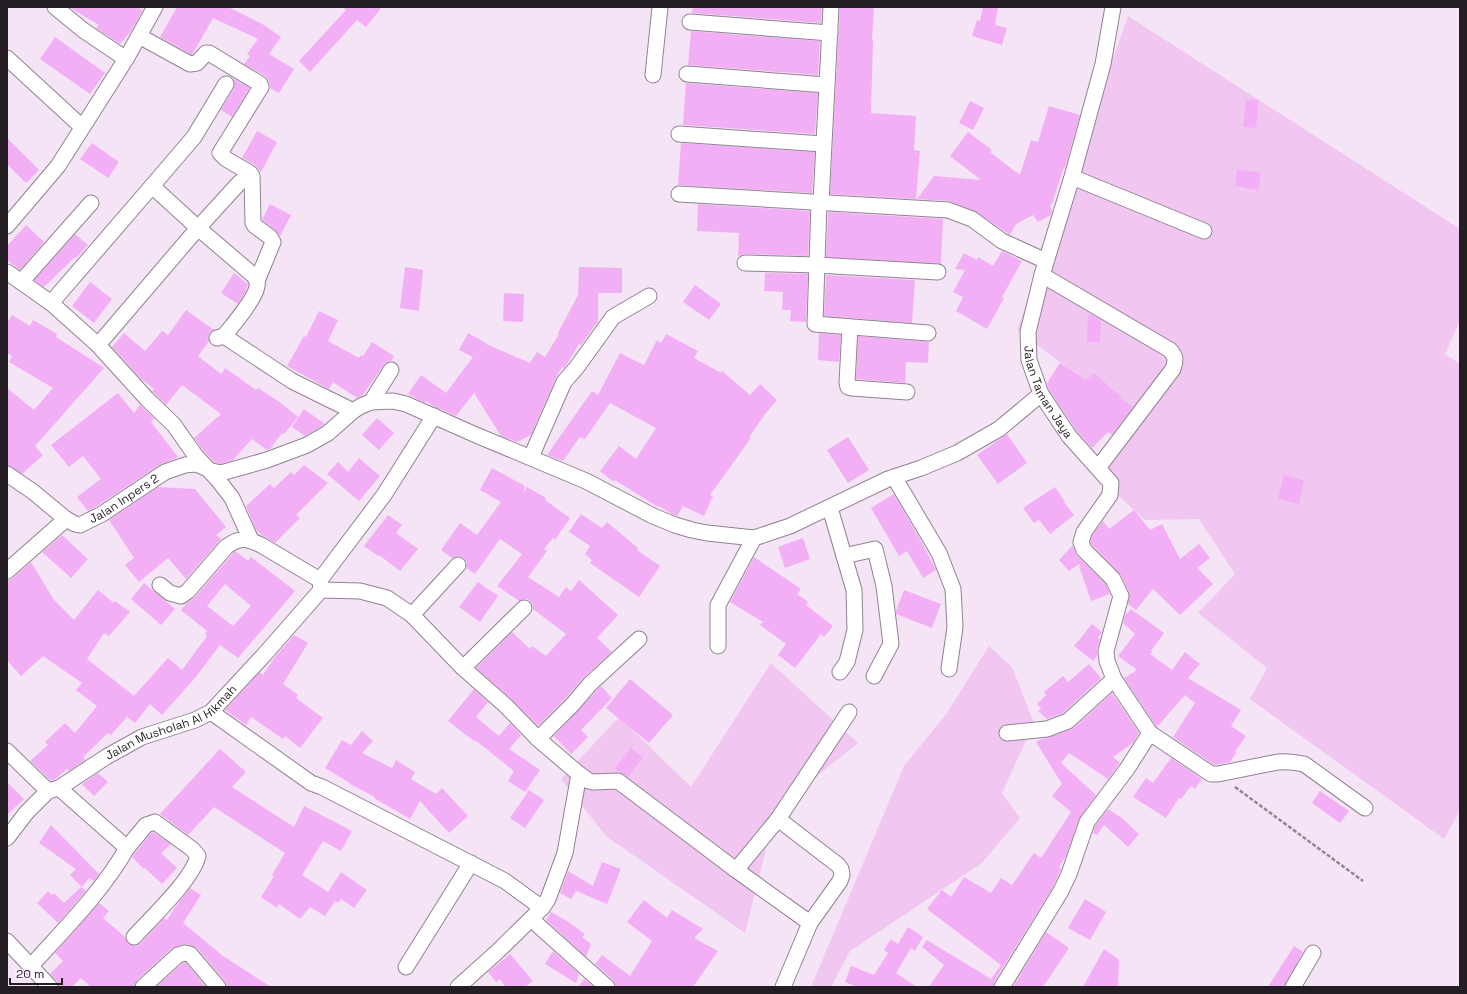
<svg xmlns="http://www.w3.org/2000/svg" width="1467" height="994" font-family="'Space Grotesk',sans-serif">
  <rect width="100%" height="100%" fill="#f4e4f5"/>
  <!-- green -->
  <path fill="#f1c7f2" d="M1128 16 1460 229V320L1445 354 1460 364V811L1444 839 1250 699 1267 668 1198 613 1235 574 1199 519 1145 520 1101 480 1133 417 1017 330Z
    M989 646 1012 667 1034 723 1002 793 1020 818 982 863 850 951 831 987H811L904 766 947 713Z
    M771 663 858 743 776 809 745 933 606 836 561 779 619 717 691 787Z"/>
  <!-- building -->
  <path fill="#f3aff6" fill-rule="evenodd" d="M69 7H137L143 10 131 31 120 44 96 28 99 25Z
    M177 7H228L264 25 281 37 269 54 294 69 279 93 270 88 269 81 265 76 244 64 250 56 247 54 258 39 213 18 192 55 160 37Z
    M342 7H382L366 27 357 20 310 72 299 61 346 10Z
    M693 7H822L821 23 692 13Z
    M840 7H874L872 40H873L871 113 916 116 914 150 920 151 916 199 830 194Z
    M983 7H998L995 25 1007 28 1002 45 972 36 977 20 980 21Z
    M691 31 820 41 818 75 688 65Z
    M55 37 105 73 90 94 40 59Z
    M234 79 250 88 232 117 221 110 234 88Z
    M686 83 818 93 815 134 683 125Z
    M1246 99 1259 100 1256 128 1243 127Z
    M970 101 984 108 973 130 959 123Z
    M1049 106 1080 115 1065 168 1064 167 1052 204 1050 206 1052 210 1051 215 1038 222 1033 215 1016 224 1010 235 975 211 949 201 917 199 934 176 981 180 950 156 968 132 992 150 990 152 1020 175 1031 140 1038 142Z
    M257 131 277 142 261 172 255 165 242 158Z
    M7 138 39 170 26 183 7 164Z
    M92 143 119 162 108 178 80 159Z
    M681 143 815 152 812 193 678 185Z
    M1237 169 1261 173 1258 190 1235 186Z
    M270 204 291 215 280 236 275 230 262 220Z
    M698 204 810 211 808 256 745 254 738 256 739 233 697 231Z
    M828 212 943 219 941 264 826 257Z
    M26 225 44 242 20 270 7 260V246Z
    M75 234 88 245 76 258 75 257 44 287 34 280Z
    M1002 251 1022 261 1002 297 1004 298 987 329 956 311 963 297 953 292 965 270 955 269 964 253 977 260 978 257 993 266Z
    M405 267 423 270 419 311 400 308Z
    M579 267 622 268V293H598V321L581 345 579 344 565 367 564 368 562 367 556 378 531 435 517 442 501 436 474 393 456 416 433 406 426 401 425 403 408 394 421 375 446 393 473 357 459 350 468 333 486 343V344L530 363 537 352 545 357 559 334 558 333 578 295Z
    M234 273 248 284 245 293 238 304 221 293Z
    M765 273 808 274 806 322 790 321 791 310H782L783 292 764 291Z
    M826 275 915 280 912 323 824 316Z
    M90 282 112 299 94 323 72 306Z
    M695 285 721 304 709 320 683 302Z
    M504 293 524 294 523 322 503 321Z
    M186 310 214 330 210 332 208 336 209 341 198 356 221 374 225 368 256 390 258 388 281 403 298 417 284 434 282 433 270 449 267 450 252 439 233 460 221 464 214 462 202 449 194 438 221 414 182 385 166 405 152 391 154 389 140 378 112 347 124 333 145 351 162 331 168 335Z
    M319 311 338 320 328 341 359 358 361 355 363 356 372 342 394 356 391 361 386 362 383 366 362 396 357 398 333 382 329 389 287 366 304 336 306 337Z
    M12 315 30 326 33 320 57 334 56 337 104 368 35 446 43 455 22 474 7 465V388L34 410 53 388 9 362 12 356 7 353V323Z
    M1088 315H1093L1101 320 1100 342H1087Z
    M819 333 841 335 839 362 818 360Z
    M666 334 698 351 694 358 721 373 722 371 750 395 760 384 777 400 766 413 749 437 751 438 710 495 713 496 704 516 683 506 677 516 672 514 659 506 658 507 615 480 614 482 600 471 619 446 636 459 656 428 610 403 585 439 580 437 563 461 547 455 592 391 598 395 620 353 644 365 657 340 661 343Z
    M858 336 929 342 928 363 906 362 905 383 856 379Z
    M1060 363 1086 380 1094 373 1121 397 1120 398 1133 407 1112 435 1108 432 1092 448 1076 430 1049 390 1047 383Z
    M118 393 134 413 140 405 154 418 151 422 178 457 160 465 97 506 88 511 77 497 101 479 83 456 69 467 51 445Z
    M304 409 325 424 305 436 292 427Z
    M377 418 394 433 379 450 362 435Z
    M1007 434 1027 463 998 484 977 455Z
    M848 437 869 470 848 483 827 450Z
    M359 458 380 476 359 501 327 474 338 462 348 472Z
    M304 465 328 483 296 515 300 518 275 543 262 535 256 530 246 506 270 484 274 488 291 472 294 475Z
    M492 468 525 486 523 493 527 487 546 498 545 500 570 518 555 540 553 538 544 549 547 551 528 577 559 597 566 587 571 591 579 580 618 615 597 638 612 652 584 677 566 698 538 726 512 700 476 668 512 632 530 649 532 646 546 656 566 634 533 609V605L530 601 526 599 519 601 497 586 522 554 500 539 475 574 466 568 467 563 464 558 460 556 452 558 441 550 460 523 477 535 501 502 480 490Z
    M1284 475 1304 480 1299 504 1278 499Z
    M158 487 195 489 226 527 216 535 221 539 186 579 168 558 139 582 125 565 134 558 109 520Z
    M1055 487 1065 502H1064L1074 515 1050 534 1039 520 1034 523 1023 508Z
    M894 494 922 543 936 570 923 578 907 551 899 556 871 508Z
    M1134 510 1150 530 1162 524 1180 559 1199 544 1210 558 1197 568 1213 584 1180 615 1153 589 1136 610 1128 604 1129 593 1121 575 1092 545 1090 542 1092 536 1103 521 1109 529Z
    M581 514 602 528 607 522 638 548 637 550 660 566 639 597 590 563 592 560 585 554 590 546 569 532Z
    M388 515 402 525 396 533 418 549 400 571 379 555 378 556 364 546Z
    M62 535 88 559 71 578 42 552Z
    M803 538 810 559 785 568 778 547Z
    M1073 545 1077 556 1106 584 1110 594 1091 601 1079 566 1081 563 1069 571 1059 560Z
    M235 551 248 561 251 557 295 591 238 658 220 645 195 678 162 715 150 704 135 723 127 717 111 735 108 733 83 757 85 760 69 771 67 769 54 780 51 781 30 761 48 745 45 742 65 723 75 733 97 706 76 690 82 683 43 656 21 676 7 660V581L13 578 31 562 54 600 74 620 98 590 114 603 115 601 130 612 109 636 104 633 87 659 134 696 168 658 182 670 207 636 205 634 207 631 181 610 187 603 195 597ZM225 584 251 606 233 626 207 606Z
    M754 557 801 589 797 594 808 602 806 605 833 626 824 637 821 634 795 668 778 655 786 644 760 625 763 622 730 602Z
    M478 582 498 596 480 622 459 607Z
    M144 583 175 609 161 625 131 599Z
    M904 590 941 604 932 628 896 614V611Z
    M1131 609 1164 633 1151 651 1152 652 1150 654 1172 670 1185 652 1200 664 1188 678 1241 710 1231 726 1246 736 1235 752 1236 753 1230 762 1214 765 1173 737 1195 703 1185 695 1157 727 1124 678 1137 670 1118 656 1135 634 1123 623 1125 615Z
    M1092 624 1102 632 1098 638 1100 639 1097 649V656L1093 661 1074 646Z
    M294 635 308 643 283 684 298 695 296 698 323 718 300 748 285 736 283 739 251 717 246 725 225 710 260 672 263 675 274 658Z
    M1089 664 1101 678 1063 713 1047 719 1038 711 1041 708 1037 704 1046 695 1044 692 1063 676 1068 682Z
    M630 679 673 715 649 743 606 708Z
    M601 686 612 698 581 730 588 737 571 754 554 736Z
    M474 689 488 702 476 717 499 736 510 723 521 735 509 749 540 770 525 792 508 781 514 771 475 740 474 741 448 721Z
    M1112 693 1139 733 1133 743 1113 757 1120 763 1108 779 1069 753 1061 763 1096 795 1079 819 1066 856 1059 867 1061 869 1053 887 994 982 993 987H929L944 965 922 947 927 940 991 979 1001 965 927 909 942 890 951 897 964 877 991 893 1001 878 1012 885 1034 853 1041 858 1071 812 1052 796 1062 784 1036 742 1042 739 1050 737 1074 728Z
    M362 731 373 741 362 753 392 768 396 760 415 772 411 779 436 794 442 788 468 816 449 833 420 801 410 819 374 798 375 797 350 784V783L325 768 342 740 351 745Z
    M631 748 643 757 628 777 614 769Z
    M220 749 246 772 232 787 294 827 304 806 352 831 341 851 323 841 302 875 328 892 341 872 367 890 354 908 341 899 338 903 335 901 325 916 310 907 300 919 279 904 277 908 261 897 274 876 272 875 285 853 214 807 188 835 160 814Z
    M1171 758 1202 779 1195 789 1191 786 1181 799 1179 798 1166 818 1133 797 1146 778 1153 783Z
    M98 773 108 782 94 796 82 784Z
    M7 782 24 799 7 815Z
    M529 790 544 800 525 828 510 818Z
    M1320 791 1349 811 1340 823 1312 803Z
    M1108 809 1123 819 1139 834 1128 847 1104 825 1097 835 1093 833 1095 826Z
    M51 825 99 874 94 881 89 878 82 887 70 875 76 869 39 843Z
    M153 832 171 844 161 853 177 868 162 884 145 868 144 869 132 857 151 833Z
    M602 862 621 869 607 904 576 891 571 899 560 893 568 871 593 886Z
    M81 887 86 891 58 923 37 903 48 891 52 895 54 893 64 903Z
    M190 888 201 895 183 923 223 956 271 987H227L225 981 197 948 186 944 172 948 137 980 134 987H91L81 978 72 987H59L57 981 50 974 63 961 55 953 99 903 109 911 103 918 125 937 128 944 136 946 141 943 164 918 167 920 176 906Z
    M1085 899 1106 912 1090 940 1068 928Z
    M644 900 667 918 672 910 703 929 694 938 718 951 693 987H616L613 980 595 964 602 955 630 976 652 941 627 922Z
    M551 912 567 921 585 934 582 937 591 944 586 957 546 920Z
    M908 927 923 937 915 951 911 948 896 973 917 987H857L845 982 851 966 874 975 888 953 884 950 891 939 898 944Z
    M1046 932 1069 948 1043 987H1013Z
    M1294 946 1303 952 1284 987H1268Z
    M1104 949 1119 960 1118 987H1083Z
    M553 951 579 974 576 983 545 964Z
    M510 954 533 981 525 987H505L500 979 496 982 488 972Z
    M185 962 206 987H156L183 963Z
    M584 979 594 987H578Z"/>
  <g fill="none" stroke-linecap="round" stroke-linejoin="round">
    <!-- minor casing -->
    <g stroke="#918292" stroke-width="17">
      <g id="minor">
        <path d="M55 7 83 30 126 59"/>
        <path id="s1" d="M1113 7 1103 64 1072 177 1042 275 1028 332 1029 360 1041 394 1069 436 1111 483 1110 495 1084 532 1081 542 1084 550 1113 579 1121 596 1106 651 1107 661 1114 679 1150 733 1211 774H1218L1278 762C1287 761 1295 762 1304 764L1365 808"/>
        <path d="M690 22 830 33"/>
        <path d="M139 36 190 64 197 63 206 53H209L260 84 261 87 220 153 226 159 250 173 252 176 253 223 255 226 270 237 273 242 257 281"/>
        <path d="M7 58 82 127"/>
        <path d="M687 74 826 85"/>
        <path d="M653 75 660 7"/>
        <path d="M679 134 823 144"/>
        <path d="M1072 177 1204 231"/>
        <path d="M679 194 948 210 972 219 1002 241 1046 261"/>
        <path d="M819 202 815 324 928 333"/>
        <path d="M821 202 831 7"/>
        <path d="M7 226 58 166 126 59 155 7"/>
        <path d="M745 263 817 265 938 272"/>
        <path d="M7 272 51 303 98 345 147 399 174 425 195 455 218 480 232 498 251 540"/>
        <path d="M1042 275 1170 350C1176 357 1176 360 1173 369L1098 468"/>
        <path d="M21 282 91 203"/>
        <path d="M51 303 152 186"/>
        <path d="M850 327 847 383 848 387 852 388 907 392"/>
        <path d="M224 336C232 326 256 298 257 286 258 281 256 279 253 275L198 228 152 186 194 137 226 84"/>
        <path d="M217 338 224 336 292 381 353 411"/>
        <path d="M98 345 198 228 240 182"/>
        <path d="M371 402 391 370"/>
        <path d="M531 457 564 382 577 367 613 317 649 296"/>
        <path id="s2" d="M7 474 32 491 66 519 75 524 80 525 102 514 165 472 185 465 196 464 212 471 221 473 267 460 307 445 328 433 353 411 361 406 371 402 393 401 406 404 476 435 586 481 653 516 675 525 692 530 707 533 754 538 790 526 888 479 921 468 957 453 999 429 1041 394"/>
        <path d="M894 477 939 553 953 589 955 627 949 669"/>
        <path d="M830 508 854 590 855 630 847 662 840 672"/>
        <path d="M844 556 875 549 884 586 891 644 874 676"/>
        <path d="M7 571 66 519"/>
        <path d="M160 585 170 593 181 596 188 591 226 547C239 537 246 538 261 545L320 580"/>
        <path d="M321 590 360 591 387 598 412 615 463 668 506 706 538 739 579 774 565 853 548 899 542 908 497 952 458 987"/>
        <path d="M321 590 320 580 384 495 434 416"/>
        <path d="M412 615 458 565"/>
        <path d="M718 646V605L754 538"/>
        <path d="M463 668 524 608"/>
        <path d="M211 712 311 783 322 787 505 881 542 908"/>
        <path d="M1007 733 1047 729 1068 721 1114 679"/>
        <path d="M538 739 573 704 590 684 639 639"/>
        <path d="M7 751 48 791"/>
        <path d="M579 774 589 781 593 782 618 781 736 870 810 923"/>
        <path d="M778 819 838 865 841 869 842 875 840 881 810 923 783 987"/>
        <path id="s3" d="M7 838 27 812 48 791 59 788 106 757 142 737 195 720 211 712 264 655 321 590"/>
        <path d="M127 848 146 825 155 822 192 849 198 856C192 880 152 917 134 937"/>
        <path d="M736 870 778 819 849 712"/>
        <path d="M531 919 607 987"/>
        <path d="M7 941 50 987"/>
        <path d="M31 966C64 929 102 892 127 848L59 788"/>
        <path d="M406 967 471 863"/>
        <path d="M143 987 178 955 185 953 190 954 218 987"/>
        <path d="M1002 987 1061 891 1069 874 1087 822 1127 769 1150 733"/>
        <path d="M1293 987 1313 953"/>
      </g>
    </g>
    <!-- path -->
    <path stroke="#918691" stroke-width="2.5" stroke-dasharray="4 2" stroke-linecap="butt" d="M1235 787 1363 881"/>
    <!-- minor -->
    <use href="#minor" stroke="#fff" stroke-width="15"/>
  </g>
  <g text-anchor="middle" stroke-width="3.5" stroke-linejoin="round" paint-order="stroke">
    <!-- street labels -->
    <g font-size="12" fill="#241e24" stroke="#fdf3fe">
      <text dy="4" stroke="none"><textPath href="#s1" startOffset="401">Jalan Taman Jaya</textPath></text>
      <text dy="4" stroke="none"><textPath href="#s2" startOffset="141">Jalan Inpers 2</textPath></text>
      <text dy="4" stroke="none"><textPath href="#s3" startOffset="205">Jalan Musholah Al Hikmah</textPath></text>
    </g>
  </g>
  <!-- border -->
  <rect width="1467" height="994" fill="none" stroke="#241e24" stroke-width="16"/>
  <!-- scale -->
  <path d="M10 978v6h52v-6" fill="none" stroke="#241e24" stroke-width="2"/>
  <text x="16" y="978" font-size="12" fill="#241e24" stroke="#fdf3fe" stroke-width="3" paint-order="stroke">20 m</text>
</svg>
